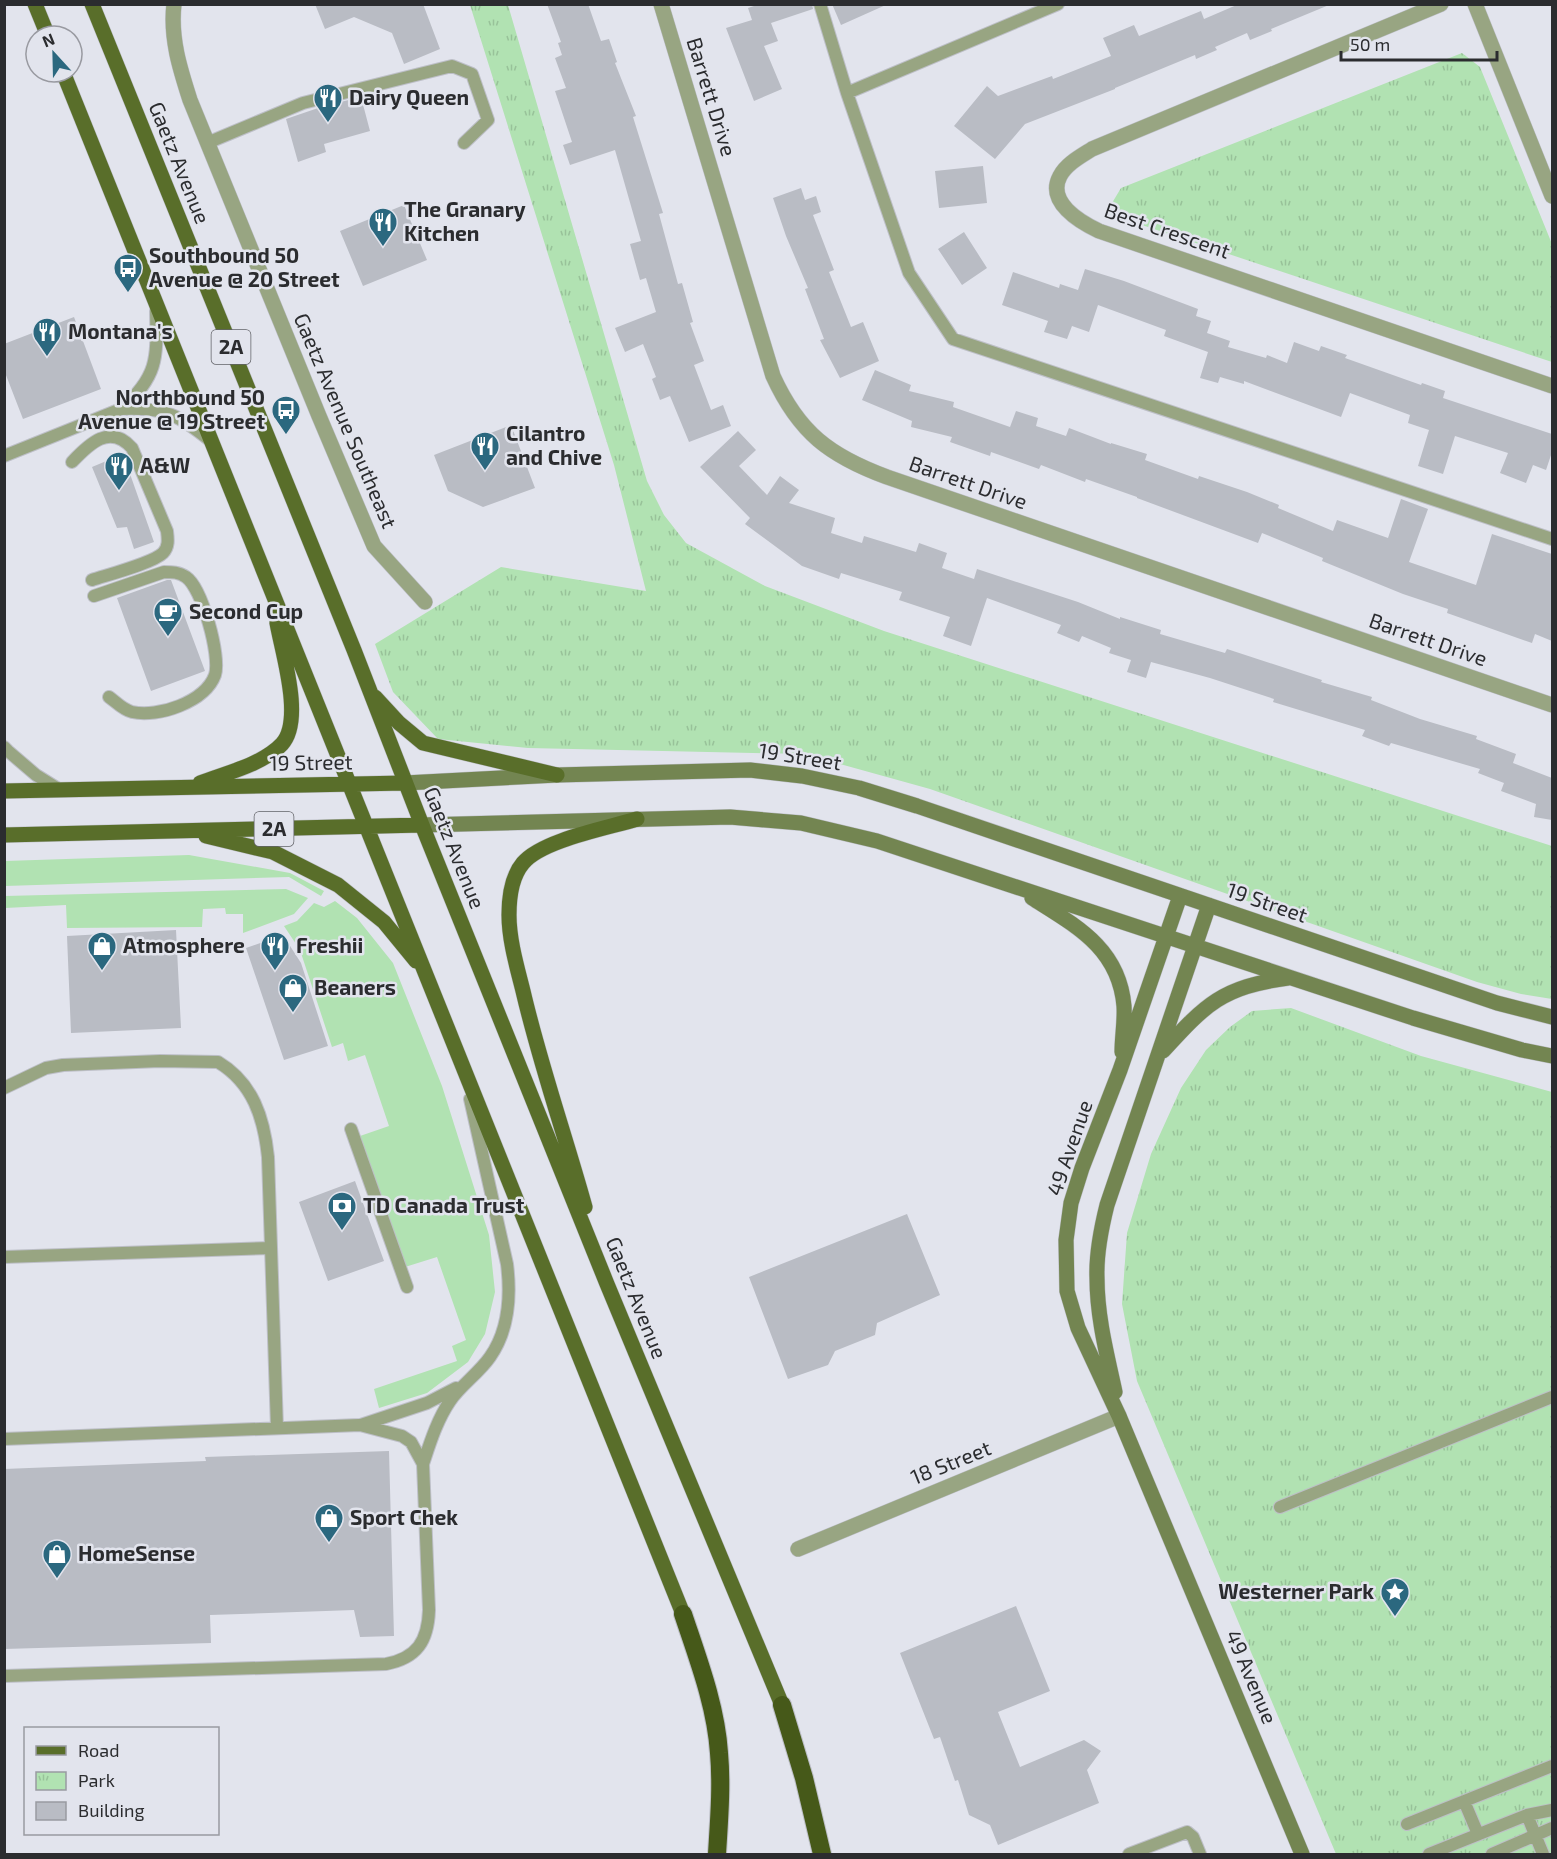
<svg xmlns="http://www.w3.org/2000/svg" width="1557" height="1859" font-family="'Exo 2',sans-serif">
  <defs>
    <pattern id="park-tufts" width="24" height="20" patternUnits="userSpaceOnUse" patternTransform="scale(1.5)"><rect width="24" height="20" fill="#b1e2b2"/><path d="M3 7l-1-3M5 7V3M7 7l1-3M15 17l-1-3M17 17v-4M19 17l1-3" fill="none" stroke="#98c299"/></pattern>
  </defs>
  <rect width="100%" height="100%" fill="#e2e4ed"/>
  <!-- green -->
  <path fill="#b1e2b2" d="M189 855 290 873 324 891 321 896 289 877 5 886V861Z
    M286 889 308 898 294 914 243 933V914H226L225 908 203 909 202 927 67 928 66 905 5 908V896Z
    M335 901 357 918 393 963 442 1086 489 1235 495 1292 485 1334 468 1362 427 1393 379 1408 374 1389 457 1361 452 1346 466 1340 437 1257 405 1267 360 1136 389 1126 365 1055 348 1061 343 1043 332 1047 300 950 284 926 297 921 314 903 324 907Z"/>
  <!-- park -->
  <path fill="url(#park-tufts)" d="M470 5H508L647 481 664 515 686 543 765 586 884 631 1552 846V999L1521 994 1477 982 930 789 804 754 528 748 438 739 393 692 375 644 501 567 646 591 614 465Z
    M1462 53 1480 67 1552 244V362L1106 213 1121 188Z
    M1291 1008 1421 1056 1552 1092V1854H1336L1137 1381 1122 1304 1127 1233 1151 1154 1181 1088 1206 1050 1230 1027 1252 1011Z"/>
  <!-- building -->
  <path fill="#b9bcc4" d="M315 4H423L440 49 404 64 392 33 354 17 325 29Z
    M547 4H588L601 41 609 39 617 62 615 63 636 116 633 117 663 213 659 214 678 284 682 283 693 322 690 323 704 361 694 365 711 410 723 405 731 426 689 442 670 396 660 400 652 379 656 377 643 344 625 352 615 328 656 312 646 278 640 280 630 244 641 241 615 150 570 165 563 145 572 142 555 91 566 88 555 58 562 55 558 43 561 42Z
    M760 4H812L813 9 771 23 778 41 764 46 782 89 754 101 726 28 752 20 748 8Z
    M832 4H888L841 25Z
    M1239 4 1329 5 1271 29 1272 31 1250 40 1247 33 1215 47 1217 50 1196 59 1195 55 1115 88V89L1025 124 995 159 954 126 987 86 998 96 1052 76 1053 79 1111 56 1103 38 1134 25 1139 36 1201 11 1204 19Z
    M361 97 370 131 324 144 326 152 298 162 286 119 324 106Z
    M983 166 987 203 939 208 935 171Z
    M801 188 805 200 816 196 821 212 813 215 834 270 829 272 851 327 863 322 879 361 840 378 820 340 824 339 805 289 808 288 786 236 773 198Z
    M404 205 427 260 363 286 340 231Z
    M964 232 987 268 962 285 938 249Z
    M1085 269 1124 281 1198 309 1196 316 1211 321 1207 333 1230 341 1228 347 1266 358 1267 355 1287 363 1294 342 1319 351 1321 346 1347 355 1345 358 1421 385 1422 383 1445 391 1443 398 1552 434V452L1546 470 1533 465 1526 483 1500 473 1508 453 1455 436 1443 474 1418 466 1429 430 1408 423 1410 415 1350 393 1341 417 1244 381V384L1220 377 1218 383 1200 378 1208 352 1164 336 1166 330 1098 305 1089 332 1072 326 1067 339 1044 332 1048 321 1002 305 1013 272 1059 288 1060 284 1078 290Z
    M74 317 101 389 23 419 4 370V344Z
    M875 370 911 385 909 391 954 402 953 407 1010 427 1016 411 1038 418 1036 426 1066 436 1069 428 1111 444V443L1147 454 1145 460 1198 479 1199 476 1247 492 1279 505 1278 508 1333 531 1337 520 1388 538 1401 499 1428 509 1409 562 1476 585 1492 534 1552 554V641L1535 634 1532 643 1447 613 1448 609 1403 594 1322 561 1323 558 1262 533 1258 543 1137 498V497L1086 479 1085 482 1041 465 1039 469 991 452 990 456 950 442 952 437 911 427 912 421 862 400Z
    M511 425 535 488 483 507 448 491 434 455Z
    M738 431 756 450 739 466 767 495 780 476 799 490 789 503 835 518 831 533 862 543 864 536 916 552 919 543 947 553 942 568 974 579 977 569 1078 602 1120 619V617L1161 630 1160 634 1225 653 1227 649 1322 680 1321 682 1372 697 1371 700 1420 719 1477 736 1476 739 1516 754 1513 763 1552 778V820L1534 817 1536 804 1501 791 1504 783 1478 773 1480 769 1391 743 1389 746 1362 736 1365 730 1273 702 1274 699 1210 678 1151 662 1146 678 1127 672 1131 660 1109 653 1111 648 1082 636 1079 642 1057 633 1061 625 987 598 971 646 943 636 950 617 899 600 902 592 841 573 839 579 802 566 745 524 750 518 700 467Z
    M123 454 154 542 134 549 127 527 117 528 92 467Z
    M167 580H171L205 671 151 691 117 598Z
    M176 930 181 1028 71 1033 67 936Z
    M283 935 301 963 328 1046 284 1060 246 948Z
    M355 1181 384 1261 328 1281 299 1202Z
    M907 1214 940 1295 877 1323 875 1335 835 1351 828 1365 788 1379 749 1277Z
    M389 1451 394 1636 360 1637 354 1610 210 1615 211 1643 4 1649V1469L206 1461 205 1457Z
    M1016 1606 1050 1691 998 1712 1020 1767 1084 1740 1101 1751 1087 1770 1099 1803 998 1845 990 1825 969 1815 958 1780 955 1781 940 1737 934 1739 900 1653Z"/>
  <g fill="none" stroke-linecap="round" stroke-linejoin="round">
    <!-- lane casing -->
    <g stroke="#bdbfc7" stroke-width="14">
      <path id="lane" d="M820 4 847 93 909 273 953 339 1552 539
        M847 93 1058 4
        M207 143 303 103 452 66 472 74 488 120 464 143
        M121 409C165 407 179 415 212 442
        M4 456 121 409C159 376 157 357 156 311
        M72 462C89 444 110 423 132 448L167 531C168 539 169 547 163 553 153 563 107 575 92 580
        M94 596 164 572C172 572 179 572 186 577 202 588 221 656 215 675 205 702 158 718 132 712 123 710 116 702 109 697
        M4 747 8 751 36 775 60 790
        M4 1088 46 1068 63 1065 160 1061 218 1062C253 1083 264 1118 268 1157L277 1428
        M351 1129 407 1287
        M4 1257 271 1248
        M361 1425 427 1403 456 1388
        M4 1439 360 1425 402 1436 411 1442 423 1464 429 1610C428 1641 417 1658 386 1664L4 1676
        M423 1464C430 1443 437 1420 450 1401 461 1385 479 1373 490 1357 509 1330 511 1296 507 1264L470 1099
        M1280 1507 1552 1397
        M1464 1801 1478 1834
        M1527 1815 1543 1854
        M1407 1824 1552 1766
        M1129 1854 1187 1832 1193 1837 1200 1854
        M1429 1854 1527 1815 1552 1810
        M1492 1854 1552 1828"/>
    </g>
    <!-- street casing -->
    <g stroke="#bdbfc7" stroke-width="16">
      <path id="street" d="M174 4C170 38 180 69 190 100L319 416 374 546 425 602
        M661 4 773 376C799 433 830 456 887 477L1552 705
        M1441 4 1092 149C1081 156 1066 164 1060 176 1046 202 1080 222 1099 231L1552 386
        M1475 4 1552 196
        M798 1549 1119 1416"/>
    </g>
    <!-- secondary casing -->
    <g stroke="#bdbfc7" stroke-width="16">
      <path id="secondary" d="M405 783 557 775 750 770 802 776 859 788 917 806 1497 1003 1552 1017
        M422 825 730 817 801 823 877 841 1413 1018 1522 1050 1552 1056
        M1180 896 1120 1070 1082 1168 1071 1203 1066 1240 1067 1291 1078 1328 1119 1416 1302 1854
        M1032 898C1076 926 1119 948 1124 1006 1125 1021 1122 1037 1122 1052
        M1163 1051C1206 1004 1222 987 1288 978
        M1115 1392C1107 1355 1097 1317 1097 1278 1096 1253 1101 1229 1107 1205L1209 905"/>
    </g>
    <!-- primary casing -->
    <g stroke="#bdbfc7" stroke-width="16">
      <path id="primary" d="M35 4 48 36
        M92 4 354 650 422 825 607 1284 782 1705
        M63 72 683 1614
        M375 697 399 723 423 743 557 775
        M200 783C226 773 262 765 282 744 304 720 282 652 277 623
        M4 791 405 783
        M4 835 422 825
        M206 836 273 852 338 885 384 922 416 961
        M585 1207C565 1135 540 1064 523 991 517 967 509 940 509 915 509 897 511 877 523 863 542 840 608 828 637 819"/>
    </g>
    <!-- highway casing -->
    <g stroke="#bdbfc7" stroke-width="20">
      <path id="highway" d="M683 1614C698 1659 716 1706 719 1753 722 1786 719 1821 717 1854
        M782 1705 804 1778 822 1854"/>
    </g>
    <!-- lane -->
    <use href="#lane" stroke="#98a582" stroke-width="12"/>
    <!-- street -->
    <use href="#street" stroke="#98a582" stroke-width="15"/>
    <!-- secondary -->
    <use href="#secondary" stroke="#738551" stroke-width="15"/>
    <!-- primary -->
    <use href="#primary" stroke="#596e2a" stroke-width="15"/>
    <!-- highway -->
    <use href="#highway" stroke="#465919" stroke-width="18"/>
  </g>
  <!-- icons -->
  <defs>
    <g id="restaurant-pin" transform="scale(1.5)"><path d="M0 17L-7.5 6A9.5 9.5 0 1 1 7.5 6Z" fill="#2b687f" stroke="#e2e4ed"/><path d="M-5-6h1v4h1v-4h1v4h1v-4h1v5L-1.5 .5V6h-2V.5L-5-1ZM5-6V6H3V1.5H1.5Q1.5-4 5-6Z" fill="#fff"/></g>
    <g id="bus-pin" transform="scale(1.5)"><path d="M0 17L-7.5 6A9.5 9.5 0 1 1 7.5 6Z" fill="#2b687f" stroke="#e2e4ed"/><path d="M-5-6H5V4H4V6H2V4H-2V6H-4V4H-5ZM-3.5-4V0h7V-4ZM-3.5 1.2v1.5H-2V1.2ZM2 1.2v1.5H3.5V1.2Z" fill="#fff"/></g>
    <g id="cafe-pin" transform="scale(1.5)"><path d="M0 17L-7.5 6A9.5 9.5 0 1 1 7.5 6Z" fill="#2b687f" stroke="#e2e4ed"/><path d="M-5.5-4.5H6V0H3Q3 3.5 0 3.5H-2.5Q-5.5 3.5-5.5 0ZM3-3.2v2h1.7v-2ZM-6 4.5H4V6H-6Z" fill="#fff"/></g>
    <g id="shop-pin" transform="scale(1.5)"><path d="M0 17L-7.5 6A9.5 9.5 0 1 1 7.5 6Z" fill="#2b687f" stroke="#e2e4ed"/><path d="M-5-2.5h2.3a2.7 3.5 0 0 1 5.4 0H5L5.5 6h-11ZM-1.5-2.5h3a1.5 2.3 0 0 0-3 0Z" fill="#fff"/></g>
    <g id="bank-pin" transform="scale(1.5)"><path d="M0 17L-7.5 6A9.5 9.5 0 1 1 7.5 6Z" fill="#2b687f" stroke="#e2e4ed"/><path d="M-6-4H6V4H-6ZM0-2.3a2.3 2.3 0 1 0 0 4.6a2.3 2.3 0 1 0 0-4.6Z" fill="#fff"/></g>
    <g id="sight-pin" transform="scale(1.5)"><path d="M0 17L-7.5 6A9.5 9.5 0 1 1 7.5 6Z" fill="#2b687f" stroke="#e2e4ed"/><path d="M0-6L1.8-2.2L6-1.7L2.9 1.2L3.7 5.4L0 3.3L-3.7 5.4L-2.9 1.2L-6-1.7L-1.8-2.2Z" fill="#fff"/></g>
  </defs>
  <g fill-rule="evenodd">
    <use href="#restaurant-pin" x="328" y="98"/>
    <use href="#restaurant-pin" x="383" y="222"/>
    <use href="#bus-pin" x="128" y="268"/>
    <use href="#restaurant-pin" x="47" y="332"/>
    <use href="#bus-pin" x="286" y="410"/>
    <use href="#restaurant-pin" x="485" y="446"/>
    <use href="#restaurant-pin" x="119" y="466"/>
    <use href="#cafe-pin" x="168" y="612"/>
    <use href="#shop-pin" x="102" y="946"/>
    <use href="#restaurant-pin" x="275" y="946"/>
    <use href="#shop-pin" x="293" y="988"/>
    <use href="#bank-pin" x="342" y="1206"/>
    <use href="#shop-pin" x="329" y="1518"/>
    <use href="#shop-pin" x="57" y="1554"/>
    <use href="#sight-pin" x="1395" y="1592"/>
  </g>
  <g text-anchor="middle" stroke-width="5" stroke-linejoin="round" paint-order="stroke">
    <!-- shield labels -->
    <g fill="#e2e4ed" stroke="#626368" stroke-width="1.5">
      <rect x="211.5" y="330" width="39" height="34" rx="4.5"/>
      <rect x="254.5" y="812" width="39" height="34" rx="4.5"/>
    </g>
    <g font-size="20" font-weight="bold" fill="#2b2c2f">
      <text x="231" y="354">2A</text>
      <text x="274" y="836">2A</text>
    </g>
    <!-- street labels -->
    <g font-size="21" fill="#2b2c2f" stroke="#e2e4ed">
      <text transform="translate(711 97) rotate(73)" y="7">Barrett Drive</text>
      <text transform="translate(179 163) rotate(68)" y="7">Gaetz Avenue</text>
      <text transform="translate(1167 231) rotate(19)" y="7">Best Crescent</text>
      <text transform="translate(345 421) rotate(67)" y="7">Gaetz Avenue Southeast</text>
      <text transform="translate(968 483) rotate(19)" y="7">Barrett Drive</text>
      <text transform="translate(1428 640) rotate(19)" y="7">Barrett Drive</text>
      <text transform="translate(800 757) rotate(9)" y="7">19 Street</text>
      <text transform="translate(311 763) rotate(-1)" y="7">19 Street</text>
      <text transform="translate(454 848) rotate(68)" y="7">Gaetz Avenue</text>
      <text transform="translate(1267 903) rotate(19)" y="7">19 Street</text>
      <text transform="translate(1070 1148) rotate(-71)" y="7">49 Avenue</text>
      <text transform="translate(636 1298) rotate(68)" y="7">Gaetz Avenue</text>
      <text transform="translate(951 1463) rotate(-22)" y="7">18 Street</text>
      <text transform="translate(1251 1677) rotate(67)" y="7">49 Avenue</text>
    </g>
    <!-- poi labels -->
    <g font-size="21" font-weight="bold" fill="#2b2c2f" stroke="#e2e4ed" text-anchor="start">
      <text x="349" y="105">Dairy Queen</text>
      <text x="404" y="217">The Granary<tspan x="404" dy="24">Kitchen</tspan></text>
      <text x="149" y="263">Southbound 50<tspan x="149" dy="24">Avenue @ 20 Street</tspan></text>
      <text x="68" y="339">Montana's</text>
      <text x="265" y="405" text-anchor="end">Northbound 50<tspan x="265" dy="24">Avenue @ 19 Street</tspan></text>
      <text x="506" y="441">Cilantro<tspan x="506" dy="24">and Chive</tspan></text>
      <text x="140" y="473">A&amp;W</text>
      <text x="189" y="619">Second Cup</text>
      <text x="123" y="953">Atmosphere</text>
      <text x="296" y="953">Freshii</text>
      <text x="314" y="995">Beaners</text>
      <text x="363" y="1213">TD Canada Trust</text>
      <text x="350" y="1525">Sport Chek</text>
      <text x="78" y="1561">HomeSense</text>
      <text x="1374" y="1599" text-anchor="end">Westerner Park</text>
    </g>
  </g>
  <!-- border -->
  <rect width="1557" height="1859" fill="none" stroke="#2b2c2f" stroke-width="12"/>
  <!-- legend -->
  <rect x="24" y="1727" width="195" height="108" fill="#e2e4ed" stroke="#999aa1" stroke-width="1.5"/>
  <rect x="36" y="1746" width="30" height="9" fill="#596e2a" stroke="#999aa1" stroke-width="1.5"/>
  <text x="78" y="1757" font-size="18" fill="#2b2c2f">Road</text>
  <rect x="36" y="1772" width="30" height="18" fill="url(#park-tufts)" stroke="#999aa1" stroke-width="1.5"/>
  <text x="78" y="1787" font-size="18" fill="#2b2c2f">Park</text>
  <rect x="36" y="1802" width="30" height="18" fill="#b9bcc4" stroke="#999aa1" stroke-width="1.5"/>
  <text x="78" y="1817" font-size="18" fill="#2b2c2f">Building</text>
  <!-- north arrow -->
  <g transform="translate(54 54) rotate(338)"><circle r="28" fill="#e2e4ed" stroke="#999aa1" stroke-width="1.5"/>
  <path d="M0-4.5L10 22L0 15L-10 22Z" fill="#2b687f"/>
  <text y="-9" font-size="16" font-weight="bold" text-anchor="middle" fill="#2b2c2f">N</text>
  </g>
  <!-- scale -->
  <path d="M1341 51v9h156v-9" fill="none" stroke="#2b2c2f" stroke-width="3"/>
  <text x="1350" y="51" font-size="18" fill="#2b2c2f" stroke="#e2e4ed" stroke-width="4.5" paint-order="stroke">50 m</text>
</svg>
